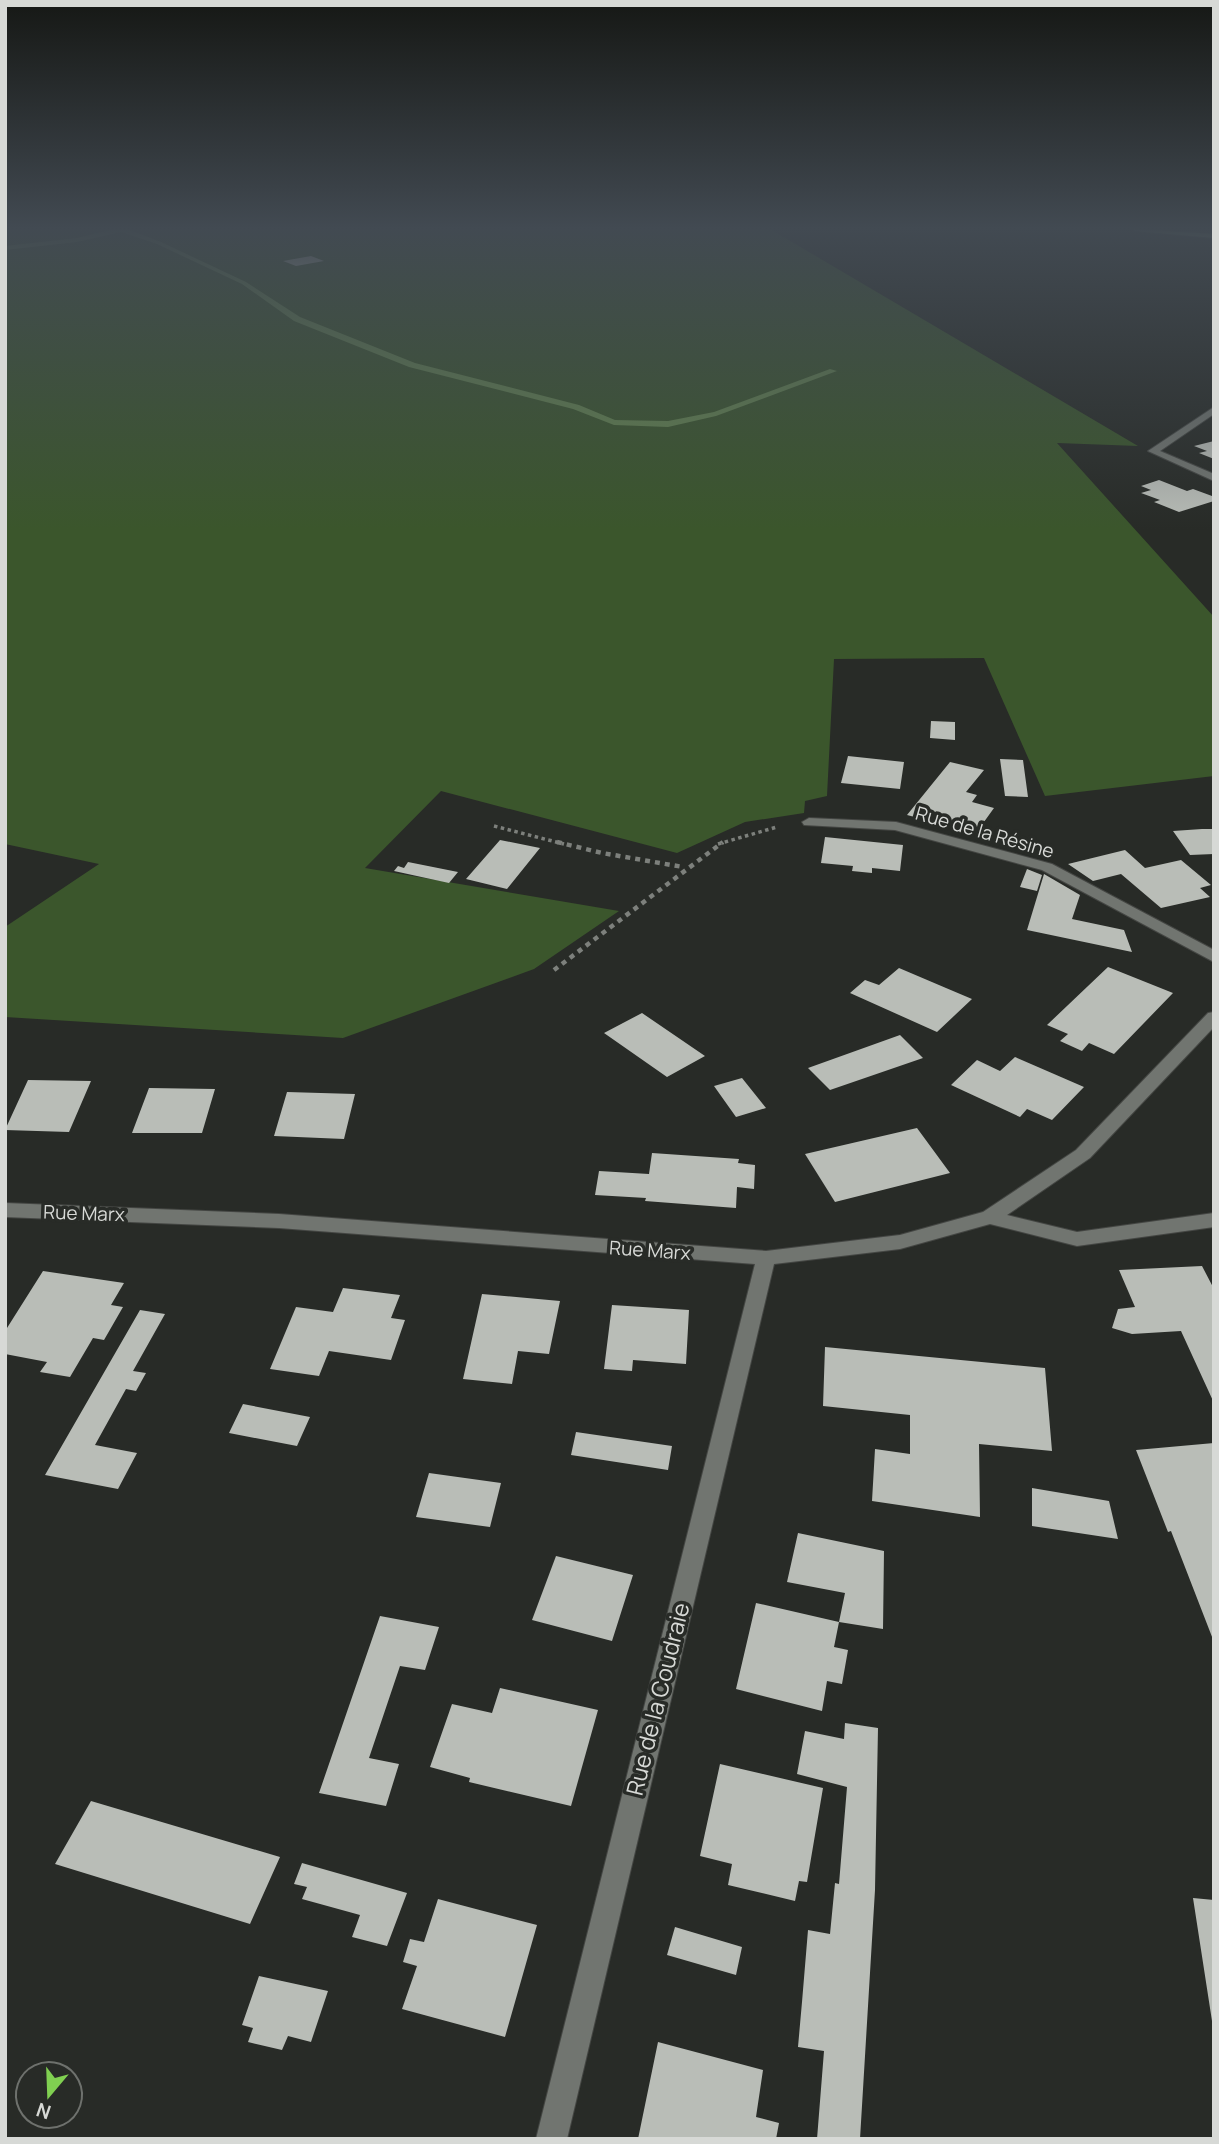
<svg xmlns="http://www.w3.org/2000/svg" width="1219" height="2144" font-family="Manrope,sans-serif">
  <rect width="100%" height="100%" fill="#282b27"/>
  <!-- green -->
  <path fill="#3b562c" d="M5 229H770L1138 446 1057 443 1214 617V776L1045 796 984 658 834 659 827 796 805 801 804 813 745 822 677 853 441 791 365 868 619 911 534 969 343 1038 5 1017V927L99 864 5 844Z"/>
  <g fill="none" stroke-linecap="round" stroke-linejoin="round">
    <!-- stream -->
    <path fill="#648450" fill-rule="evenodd" d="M115 229H127L161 242 246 282 300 317 415 363 579 405 615 420 668 421 714 412 830 369 837 371 716 416 668 427 614 425 573 409 409 367 294 321 242 284 157 244 121 232 77 242 5 250V246L77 238Z"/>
  </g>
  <!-- building -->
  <path fill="#b9bdb7" d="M311 256 324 261 296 266 283 261Z
    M1214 441V459L1199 453 1207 451 1194 446Z
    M1159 480 1187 491 1193 489 1212 496 1214 501 1179 512 1154 502 1160 500 1141 493 1151 490 1141 486Z
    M931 721 955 722V740L930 738Z
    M848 756 904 762 900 789 841 783Z
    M1000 759 1023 760 1028 797 1005 796Z
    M950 762 984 770 966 792 977 795 972 802 994 808 976 833 907 815Z
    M1202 829H1214V854L1190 855 1173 831Z
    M825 837 903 845 900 871 872 868V873L852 871 853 866 821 863Z
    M500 840 540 848 507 889 466 879Z
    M1125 850 1145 868 1181 860 1211 885 1200 888 1210 897 1161 908 1121 874 1093 881 1068 864Z
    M408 862 458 872 449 883 394 871 398 866 404 868Z
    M1027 869 1042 875 1037 891 1020 887Z
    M1044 874 1080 895 1072 919 1124 930 1132 952 1027 930Z
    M1108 967 1173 993 1114 1054 1089 1043 1082 1051 1060 1041 1068 1034 1047 1025Z
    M899 968 946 988 972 999 937 1032 850 993 865 980 879 985Z
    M642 1013 705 1056 667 1077 604 1033Z
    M900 1035 923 1058 830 1090 808 1068Z
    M1015 1057 1084 1087 1052 1120 1027 1109 1020 1117 951 1085 977 1060 1000 1071Z
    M742 1078 766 1108 736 1117 714 1086Z
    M28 1080 91 1081 69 1132 5 1130Z
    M149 1088 215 1089 202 1133H132Z
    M287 1092 355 1094 344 1139 274 1136Z
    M917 1128 950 1173 835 1202 805 1154Z
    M652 1153 739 1159 738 1163 755 1165 754 1189 737 1187 736 1208 645 1201 646 1198 595 1195 599 1171 649 1174Z
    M1202 1266 1214 1289V1403L1181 1331 1132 1334 1112 1328 1118 1309 1135 1307 1119 1270Z
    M43 1271 124 1283 111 1305 123 1307 104 1340 93 1338 70 1377 40 1372 47 1362 5 1354 7 1328Z
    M343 1288 400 1295 391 1318 405 1320 391 1360 329 1351 319 1376 270 1369 296 1307 333 1312Z
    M482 1294 560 1301 549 1354 518 1351 512 1384 463 1379Z
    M612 1305 689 1310 686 1364 633 1360 632 1371 604 1369Z
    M140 1310 165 1314 133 1371 146 1373 136 1391 126 1389 95 1445 137 1453 118 1489 45 1475Z
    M825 1347 1045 1368 1052 1451 979 1444 980 1517 872 1501 875 1449 910 1454V1415L823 1406Z
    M243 1404 310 1417 297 1446 229 1433Z
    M576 1432 672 1446 668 1470 571 1455Z
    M1214 1443V1642L1171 1531 1168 1532 1136 1450Z
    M429 1473 501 1483 490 1527 416 1517Z
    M1032 1488 1109 1501 1118 1539 1032 1526Z
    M798 1533 884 1551 883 1629 839 1622 845 1593 787 1582Z
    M556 1556 633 1575 612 1641 532 1620Z
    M756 1603 839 1622 834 1647 848 1650 842 1684 827 1681 822 1711 736 1689Z
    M380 1616 439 1627 425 1670 400 1666 369 1758 399 1764 386 1806 319 1793Z
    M500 1688 598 1710 571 1806 469 1782 470 1778 430 1767 452 1704 492 1713Z
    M845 1723 878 1728 875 1890 860 2139H817L824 2051 798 2047 802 2002 808 1930 830 1934 835 1883 839 1884 847 1787 797 1774 805 1731 844 1739Z
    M720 1764 823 1788 807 1882 799 1881 795 1901 728 1885 732 1864 700 1856Z
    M91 1801 280 1857 250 1924 55 1864Z
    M302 1863 407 1893 387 1946 352 1937 360 1915 302 1899 307 1887 294 1884Z
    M1193 1898 1214 1900V2020L1212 2021Z
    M438 1899 537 1925 505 2037 402 2009 417 1966 403 1962 410 1939 424 1942Z
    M675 1927 742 1947 736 1975 667 1955Z
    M259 1976 328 1991 311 2042 288 2036 282 2050 248 2042 253 2028 242 2025Z
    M658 2042 763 2070 756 2117 779 2123 776 2139H638Z"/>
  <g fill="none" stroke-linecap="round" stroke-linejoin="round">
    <!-- minor casing -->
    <g stroke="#444643" stroke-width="2">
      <path id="minor" d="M1214 407V414L1160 451 1214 474V481L1148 451Z
        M809 818 896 822 1052 864 1214 950V962L1042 870 895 830 804 825 802 822Z
        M1214 1012V1027L1090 1158 1007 1215 1077 1232 1214 1213V1227L1077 1246 990 1224 900 1249 774 1264 567 2139H536L755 1264 279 1228 5 1217V1203L279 1214 766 1251 900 1235 983 1212 1076 1150 1208 1013Z"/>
    </g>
    <!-- major casing -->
    <g stroke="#444643" stroke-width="2">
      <path id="major" d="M1132 229 1214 234V238L1135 231Z"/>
    </g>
    <!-- path-far1 -->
    <path stroke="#7d807c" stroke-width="3.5" stroke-dasharray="3.5 3.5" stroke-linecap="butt" d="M494 826 564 844
      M718 844 777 827"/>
    <!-- path -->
    <path stroke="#7d807c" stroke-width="4.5" stroke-dasharray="5 5" stroke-linecap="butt" d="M557 842 602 853 683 867
      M554 970 723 842"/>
    <!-- minor -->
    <use href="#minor" fill="#717570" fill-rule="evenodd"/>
    <!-- major -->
    <use href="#major" fill="#8daa7e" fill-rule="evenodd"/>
  </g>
  <!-- sky -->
  <linearGradient id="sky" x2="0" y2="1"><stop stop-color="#161815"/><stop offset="0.43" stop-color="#424a52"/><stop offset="1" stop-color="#424a52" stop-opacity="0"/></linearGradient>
  <rect width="1219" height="530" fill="url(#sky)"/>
  <g text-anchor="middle" stroke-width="7" stroke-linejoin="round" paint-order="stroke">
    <!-- street labels -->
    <g font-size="19" fill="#d7d9d6" stroke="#282b27">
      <text transform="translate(985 832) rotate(16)" y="7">Rue de la Résine</text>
      <text transform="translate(84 1213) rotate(2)" y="7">Rue Marx</text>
      <text transform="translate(650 1250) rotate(4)" y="7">Rue Marx</text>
    </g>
    <!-- near-street labels -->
    <g font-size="23" fill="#d7d9d6" stroke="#282b27">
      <text transform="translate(658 1699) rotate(-76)" y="8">Rue de la Coudraie</text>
    </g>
  </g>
  <!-- border -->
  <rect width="1219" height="2144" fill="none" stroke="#d7d9d6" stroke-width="14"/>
  <!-- north arrow -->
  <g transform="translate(49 2095) rotate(199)"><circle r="33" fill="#282b27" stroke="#6e716d" stroke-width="2"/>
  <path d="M0-5L12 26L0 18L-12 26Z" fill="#80d051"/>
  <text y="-10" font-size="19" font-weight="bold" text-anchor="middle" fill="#d7d9d6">N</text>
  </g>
</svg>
